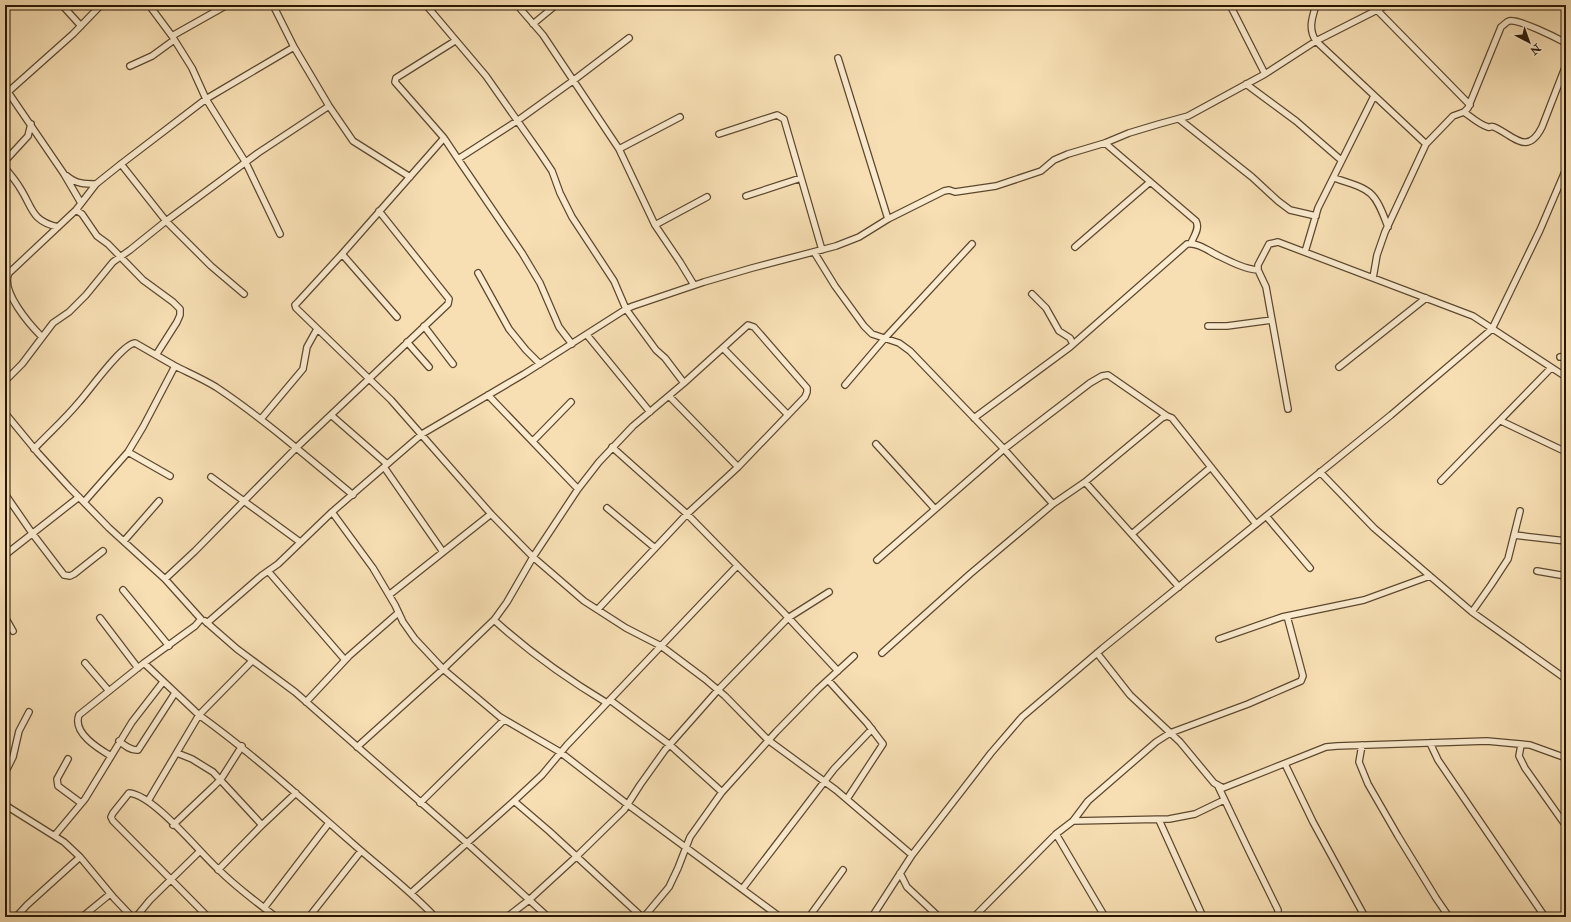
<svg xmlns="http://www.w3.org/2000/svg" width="1571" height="922" font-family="'IM FELL Double Pica',serif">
  <rect width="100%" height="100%" fill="#f7dfb3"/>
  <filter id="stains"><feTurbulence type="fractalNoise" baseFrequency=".005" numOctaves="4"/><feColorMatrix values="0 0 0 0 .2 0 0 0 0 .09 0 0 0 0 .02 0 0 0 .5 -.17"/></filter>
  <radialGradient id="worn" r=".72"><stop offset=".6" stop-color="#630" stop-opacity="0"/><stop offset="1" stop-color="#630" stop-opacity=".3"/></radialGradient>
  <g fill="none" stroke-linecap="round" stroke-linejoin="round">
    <!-- minor casing -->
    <g stroke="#5c482f" stroke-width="8">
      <path id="minor" d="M62 5 81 26
        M149 5 172 36 192 68 206 99 246 163 280 234
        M273 5 294 47 329 106 353 141 410 177
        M426 5 486 76 540 153 552 171 560 193 572 217 614 281 626 309 656 350 665 358 684 383
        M517 5 543 35 619 149 655 225 680 262 694 285
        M1230 5 1265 74
        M1316 5C1312 18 1308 29 1316 41L1426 144
        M1377 10 1470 105
        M533 24 556 5
        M172 36 227 5
        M455 41 396 78 395 82 444 138 458 159 522 253 540 283 559 327 572 344
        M838 58 888 219
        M130 66 152 56 174 40
        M1246 84 1296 121 1341 160
        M5 92H8L73 34 101 5
        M8 92 64 174 81 203
        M1464 112C1471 117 1480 125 1488 127 1493 128 1489 125 1494 127 1513 135 1527 157 1542 127L1566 65
        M1179 119 1252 177 1278 201 1290 210 1316 216
        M719 134 777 115 784 119 822 250
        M444 138 342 254 298 302 295 305 296 308 391 400 491 514 533 557 584 601 626 628 661 646 705 679 725 696 768 740 836 790 912 855
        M1105 143 1196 221C1200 228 1194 236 1191 243
        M619 149 680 117
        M458 159 517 121 574 80 629 38
        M5 161 28 136 31 124
        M121 164 166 221 211 266 244 294
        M5 168C10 174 16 181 20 188 33 208 31 221 58 227
        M67 176C76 184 85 184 96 184
        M1334 178C1371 190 1374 189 1388 227
        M746 196 801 178
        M76 210 82 214 97 236 108 244 143 280 173 302 180 309V315L177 322 156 355
        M1566 221V223
        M655 225 707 197
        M1075 247 1150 182
        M814 252 835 286 864 326 872 334 899 343 910 351 1004 449 1053 504
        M1305 252 1318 208 1374 96
        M342 254 397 317
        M478 273 509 329 526 350 540 364
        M1373 278 1377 255 1385 232 1426 144 1453 116 1464 112 1468 108 1501 27C1504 25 1506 22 1509 21 1519 19 1555 37 1566 43
        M1032 294 1046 308 1059 331 1070 338 1073 344
        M424 326 453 364
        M1208 326H1227L1272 320
        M587 335 650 412
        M42 337C30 325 0 291 9 273L76 210 96 184 121 164 206 99 294 47
        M407 342 429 367
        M723 348 788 415
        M1560 357 1566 356
        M175 366C189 373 203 379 216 387 264 419 308 458 353 495
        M1339 367 1426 298
        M5 381 22 364 53 323 69 312 86 295 113 262 130 250 166 221 258 153 329 106
        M845 385 885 338 972 244
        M488 395 578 489
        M669 396 738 467
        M1288 409 1266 287 1258 270V265L1269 244 1278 242 1473 316 1566 377
        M5 413 38 453 69 487 109 528 165 579 201 619 195 626 144 663 79 715C72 733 99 749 111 756
        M331 415 387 464
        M974 418 1070 347 1187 244C1198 242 1210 252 1219 256 1231 262 1245 269 1258 270
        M261 419 303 369 307 347 317 329
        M1501 421 1562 450
        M533 441 571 402
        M876 444 935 509
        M612 447 687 514 783 612 838 671
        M34 449C49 433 65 419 79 402 89 391 122 344 135 343L175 366 143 427 128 452 84 502
        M128 452 170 476
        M384 467 443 552
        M1320 472 1374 528 1472 612 1566 679
        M211 477 300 542
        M1441 481 1551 368
        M1085 482 1162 418 1167 416 1172 418 1256 524
        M5 494 32 533 64 575 70 576 74 574 103 551
        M607 508 655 548
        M332 512 373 568 395 605 403 622 415 639 443 669 500 717 560 752 627 804 780 917
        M1266 516 1310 568
        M1133 533 1211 467
        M1514 535 1566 541
        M124 541 159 501
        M5 555 79 497
        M877 560 1004 449 1090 383 1102 376 1108 375 1167 416
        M268 571 345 660
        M1537 571 1566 576
        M165 579 195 551 296 448 448 304 449 299 379 211
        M123 590 169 646
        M389 595 491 514
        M1472 612 1491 585 1508 559 1520 511
        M5 617 13 631
        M100 618 138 668
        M494 620C528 651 567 679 607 703
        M205 621 237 649 295 692 458 835 548 917
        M207 623 261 576 278 564 332 512 422 434 524 374 626 309 633 306 704 282 752 268 836 246 859 237 888 219 944 191 949 190 955 192 996 186 1041 171 1054 160 1068 154 1105 143 1129 133 1159 124 1188 116 1265 74 1316 41 1387 5
        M1219 639 1282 617 1364 600 1430 576
        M882 653 970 574 1053 504 1085 482 1179 587
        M1097 653 1130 695 1180 742 1214 783 1223 788 1326 747 1337 746 1487 741 1530 745 1566 758
        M85 663 109 691
        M144 663 199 715 252 661
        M828 680 867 723 883 744 847 799
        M610 700 670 745 722 792
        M306 702 349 656 398 613
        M119 741C124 745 131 751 138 750L175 693
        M1430 743 1438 760 1545 917
        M1362 745 1359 762 1368 784 1398 836 1436 898 1449 917
        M1521 745 1519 756 1525 768 1566 826
        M357 747 440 672 494 620 507 602 533 557 578 489 599 462 633 426 684 383 748 325 754 327 807 388V392L805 397 738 467 687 514 598 609
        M177 753 192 759 213 772 262 825
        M68 759 57 779 58 786 81 803
        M1285 764 1313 822 1365 917
        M5 773 13 757 19 731 29 712
        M1218 786 1250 853 1278 910V916L1272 917
        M148 801 199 715C253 754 301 798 351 842 379 867 409 889 435 917
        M514 801 549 831 642 917
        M420 803 504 720
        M5 805 64 842 80 857 114 898 132 917
        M1159 820 1203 917
        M1073 821 1169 819 1195 814 1224 800
        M173 825 214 786 221 779 242 746
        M1056 834 1105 917
        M55 835 85 799 132 722 163 682
        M218 870 262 825 296 793
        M900 873 907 887 939 917
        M743 888 834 769 872 729
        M411 893 514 801 542 775 567 745 737 566
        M264 908 329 823
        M16 917 27 905 80 857
        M82 917 110 894
        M136 917 150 900 200 851
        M208 917 113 821 111 817 113 813 129 793C154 795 199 852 219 870 236 887 256 902 276 917
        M309 917 361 851
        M507 917 529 900 577 856 624 810 640 785 665 750 718 690 788 618 829 592
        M644 917 669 887 678 868 690 837 722 792 776 732 818 689 854 656
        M809 917 843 870
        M872 917 912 855 991 753 1022 717 1103 648 1391 415 1492 329 1540 230 1566 169
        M974 917 1056 834 1073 821 1088 801 1156 742 1170 733 1248 704 1301 681 1303 676 1287 616"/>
    </g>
    <!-- minor -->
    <use href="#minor" stroke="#faeace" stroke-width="5.5"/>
  </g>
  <!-- margin -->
  <rect width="1571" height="922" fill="none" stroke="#f7dfb3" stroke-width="20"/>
  <rect x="6" y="6" width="1559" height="910" fill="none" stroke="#281603" stroke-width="2"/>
  <rect x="10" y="10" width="1551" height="902" fill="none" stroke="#281603"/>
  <!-- north arrow -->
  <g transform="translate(1529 42) rotate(139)" stroke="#faeace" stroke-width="3" paint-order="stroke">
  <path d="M0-3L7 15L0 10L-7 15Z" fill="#281603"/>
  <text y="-6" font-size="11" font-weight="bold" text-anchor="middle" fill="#281603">N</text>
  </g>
  <rect width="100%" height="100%" filter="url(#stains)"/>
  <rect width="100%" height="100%" fill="url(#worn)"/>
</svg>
